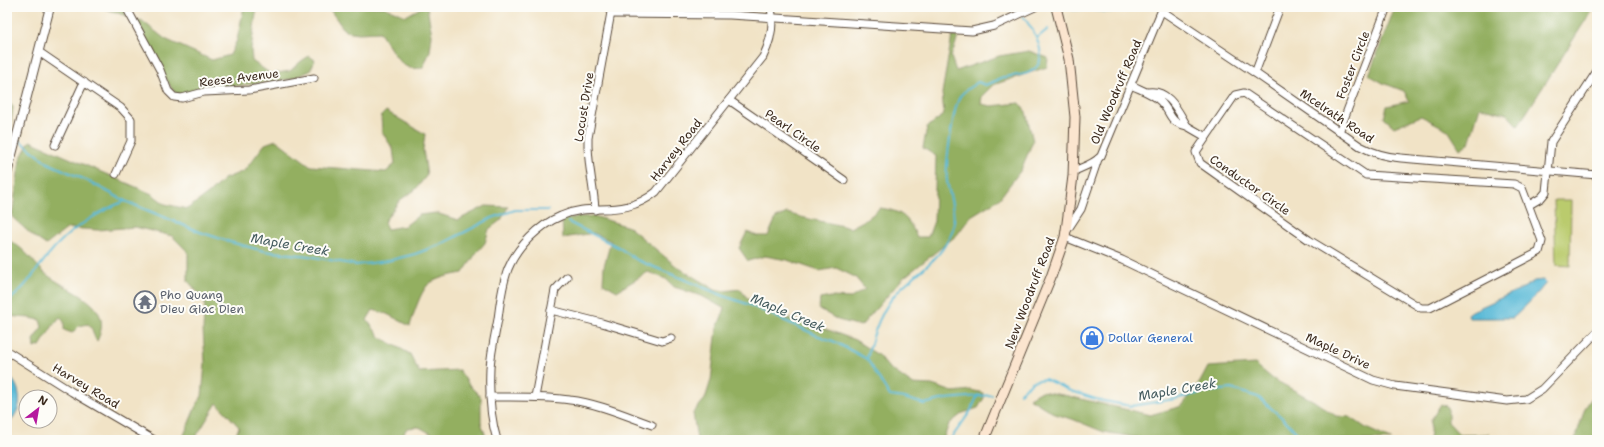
<svg xmlns="http://www.w3.org/2000/svg" width="1604" height="447" font-family="'Shantell Sans',sans-serif">
  <style>
    .green { fill: #bacb6d; stroke: #7a7a46 }
    .forest { fill: #93af60; stroke: #676c3f }
    .water { fill: #58b9d7; stroke: #4a727a }
    .lines { fill: none; stroke-linecap: round; stroke-linejoin: round }
    .stream { stroke: #58b9d7; stroke-width: 2 }
    .minor-casing { stroke: #564637; stroke-width: 9 }
    .tertiary-casing { stroke: #564637; stroke-width: 10 }
    .secondary-casing { stroke: #564637; stroke-width: 11 }
    .minor { stroke: #fff; stroke-width: 7 }
    .tertiary { stroke: #fff; stroke-width: 8 }
    .secondary { stroke: #fbe5cf; stroke-width: 9 }
    .labels { text-anchor: middle; stroke-width: 4; stroke-linejoin: round; paint-order: stroke }
    .street-label { font-size: 12px; fill: #3b2a1e; stroke: #fdfcf7 }
    .worship-label { font-size: 12px; fill: #5b616d; stroke: #fdfcf7; text-anchor: start }
    .shop-label { font-size: 12px; fill: #366cbe; stroke: #fdfcf7; text-anchor: start }
    .water-label { font-size: 13px; font-style: italic; fill: #455c5f; stroke: #fdfcf7 }
  </style>
  <rect width="100%" height="100%" fill="#fdfcf7"/>
  <filter id="ink" filterUnits="userSpaceOnUse"><feTurbulence type="fractalNoise" baseFrequency=".025" numOctaves="2"/><feDisplacementMap in="SourceGraphic" scale="8" xChannelSelector="R" yChannelSelector="G"/><feConvolveMatrix kernelMatrix="1 2 1 2 8 2 1 2 1" color-interpolation-filters="sRGB"/></filter>
  <filter id="wash" filterUnits="userSpaceOnUse"><feTurbulence type="fractalNoise" baseFrequency=".012" numOctaves="4" result="noise"/><feDisplacementMap in="SourceGraphic" scale="16" xChannelSelector="R" yChannelSelector="G"/><feGaussianBlur stdDeviation="0.9" result="paint"/><feColorMatrix in="noise" values="0 0 0 0 0 0 0 0 0 0 0 0 0 0 0 0 0 1.4 0 .05"/><feComposite in="paint" operator="in"/></filter>
  <g filter="url(#wash)">
    <rect width="100%" height="100%" fill="#f1e3c6"/>
    <!-- green -->
    <polygon class="green" points="1554,200 1571,200 1570,266 1556,265"/>
    <!-- forest -->
    <g class="forest">
      <polygon points="99,7 122,7 127,16"/>
      <polygon points="244,7 257,7 251,49 252,61 271,74 290,71 300,62 309,56 315,60 310,71 291,79 201,90 188,94 176,94 170,86 137,22 141,20 165,39 212,60 230,55 237,40"/>
      <path d="M328,7H384L406,16L422,7H427L432,35L430,51L423,68C419,68 414,69 410,68C398,65 387,42 380,32L359,33L345,31Z"/>
      <polygon points="1395,7 1594,7 1518,126 1507,114 1480,107 1469,143 1460,149 1448,130 1421,116 1394,127 1384,118 1387,106 1409,101 1404,91 1383,83 1369,75"/>
      <path d="M952,36L958,37L951,57L956,71L999,56L1029,51L1048,58L1047,67L993,85L982,96L981,104L991,106L1020,103L1026,112L1033,141L1021,170L999,199L971,216L957,235L902,279L861,326L838,320L819,309L820,299L831,297L851,298L865,289L855,277L836,268L819,271L787,260L765,256L748,261L739,248L747,232L757,236H768L776,218L787,213C808,220 829,222 850,228L867,219L880,208C902,211 908,217 917,237H928L934,221L936,156L923,148L927,127L944,115L942,93Z"/>
      <polygon points="7,100 13,107 7,156"/>
      <path d="M386,111L425,134L423,150L427,175L415,190L400,200L384,222L387,229L405,226L419,215L436,213L458,220L486,206L508,207L501,220L489,229L485,243L477,252L463,273C451,275 440,277 430,283C421,289 413,316 410,326L387,314L373,310L367,320L380,337L410,354L419,372L459,370L470,386L481,397V422L487,440H443L419,427L407,428L400,440H234L239,427L217,403L194,440H182L195,408L202,396L205,363L203,329L205,301L188,281V252L172,236L135,227L98,230L68,228L46,245L33,236L12,217L20,159L30,141L152,194L165,204L187,209L208,194L224,179L244,171L265,144L276,140L311,166L386,172L395,164L393,149L382,132L381,116Z"/>
      <polygon points="594,216 629,227 676,266 715,290 724,291 740,289 748,299 767,314 812,324 855,340 878,355 888,367 912,384 932,385 953,392 971,390 983,393 984,398 978,408 963,413 949,424 943,440 697,440 693,413 705,399 711,380 717,328 725,309 702,296 674,287 666,279 648,272 617,291 603,283 604,266 611,241 594,233 563,238 562,220 577,217"/>
      <path d="M7,240C25,247 32,262 46,274C70,293 116,303 97,341C92,335 95,331 88,324L79,326L72,333L64,330V322L60,317L54,324L40,346L34,348L33,340L42,327L40,320L30,318L7,316Z"/>
      <polygon points="1255,364 1273,379 1314,401 1336,416 1350,417 1366,428 1392,440 1151,440 1104,432 1072,419 1055,414 1029,398 1041,391 1068,396 1150,415 1182,406 1200,382 1208,367"/>
      <polygon points="1597,390 1597,440 1575,440 1585,408"/>
      <polygon points="1441,404 1448,407 1448,422 1460,435 1489,434 1494,440 1429,440 1431,420"/>
    </g>
    <!-- water -->
    <g class="water">
      <path d="M1543,280L1546,283C1536,296 1525,307 1513,318H1469L1468,314L1472,311L1525,287L1534,281Z"/>
      <path d="M7,376C18,380 22,399 18,409C15,416 10,422 7,429Z"/>
    </g>
    <g class="lines">
      <!-- stream -->
      <g class="stream">
        <polyline points="1014,7 1019,12"/>
        <polyline points="1073,10 1083,9 1111,12"/>
        <polyline points="1037,38 1048,29"/>
        <polyline points="7,126 13,133"/>
        <polyline points="19,140 48,163 88,181 125,201 200,232 230,242 264,251 309,256 356,265 387,261 415,254 442,244 492,218 515,210 548,210"/>
        <polyline points="568,222 618,247 637,260 724,296 750,305 816,335 833,341 867,359 890,396 904,398 924,404 945,399 992,395"/>
        <path d="M7,302C30,285 39,263 58,244C74,227 102,210 125,201"/>
        <path d="M867,359C873,333 882,306 902,287C922,269 944,256 953,229C957,218 949,193 947,181C945,167 953,105 961,95C966,89 972,86 978,82L985,85C992,83 999,79 1006,77C1013,75 1023,76 1030,72C1053,60 1033,29 1022,15"/>
        <polyline points="1020,393 1033,381 1045,379 1071,391 1099,400 1131,406 1175,399 1204,392 1231,389 1258,397 1286,421 1303,440"/>
        <polyline points="950,440 970,412 978,395"/>
      </g>
    </g>
  </g>
  <g filter="url(#ink)">
    <g class="lines">
      <!-- minor casing -->
      <g class="minor-casing">
        <g id="minor">
          <polyline points="126,7 160,70 168,91 174,97 182,98 204,92 249,90 314,78"/>
          <path d="M1162,11L1255,73L1360,146C1373,153 1386,157 1401,158L1597,175"/>
          <polyline points="611,14 730,15 972,31 994,26 1035,7"/>
          <polyline points="39,52 121,108 131,119 131,141 116,174"/>
          <polyline points="1255,73 1280,7"/>
          <path d="M1131,85C1141,90 1152,93 1160,101C1172,112 1167,122 1187,126C1178,111 1169,89 1148,92"/>
          <polygon points="1244,93 1366,175 1514,184 1522,188 1542,241 1539,252 1430,308 1421,308 1309,240 1200,163 1196,152 1235,95"/>
          <polyline points="729,100 844,180"/>
          <polyline points="1187,126 1206,137"/>
          <polyline points="1339,132 1387,7"/>
          <polyline points="55,145 84,82"/>
          <path d="M1074,171C1083,167 1094,164 1101,156L1163,7"/>
          <polyline points="1529,205 1541,198 1546,192 1551,142 1597,71"/>
          <path d="M595,210C594,186 587,163 588,138L612,7"/>
          <polyline points="1066,232 1081,209 1098,159"/>
          <polyline points="1065,237 1122,260 1373,380 1395,386 1507,401 1526,399 1542,389 1597,332"/>
          <polyline points="551,310 602,323 662,341 671,338"/>
          <polyline points="7,351 72,392 154,440"/>
          <path d="M490,397C517,397 544,396 570,400C597,403 627,416 652,425"/>
          <polyline points="535,397 555,290 567,277"/>
          <path d="M497,440C490,417 489,392 490,368C491,352 495,335 498,319C500,303 502,285 508,269C517,247 539,225 561,216C594,201 621,220 656,192L763,57C771,41 774,25 771,7"/>
        </g>
      </g>
      <!-- tertiary casing -->
      <g class="tertiary-casing">
        <polyline id="tertiary" points="7,174 50,7"/>
      </g>
      <!-- secondary casing -->
      <g class="secondary-casing">
        <polyline id="secondary" points="984,440 1051,277 1065,237 1067,223 1073,176 1075,117 1069,59 1056,7"/>
      </g>
      <!-- minor -->
      <use href="#minor" class="minor"/>
      <!-- tertiary -->
      <use href="#tertiary" class="tertiary"/>
      <!-- secondary -->
      <use href="#secondary" class="secondary"/>
    </g>
  </g>
  <!-- icons -->
  <defs>
    <g id="temple-ring" transform="scale(1.15)"><circle r="9.5" fill="#fdfcf7" stroke="#6b7280" stroke-width="1.5"/><path d="M0-6L5-2H3V0L6.5 2.5H4V6H1.5V3h-3V6H-4V2.5H-6.5L-3 0V-2H-5Z" fill="#6b7280"/></g>
    <g id="shop-ring" transform="scale(1.15)"><circle r="9.5" fill="#fdfcf7" stroke="#3f7fe0" stroke-width="1.5"/><path d="M-5-2.5h2.3a2.7 3.5 0 0 1 5.4 0H5L5.5 6h-11ZM-1.5-2.5h3a1.5 2.3 0 0 0-3 0Z" fill="#3f7fe0"/></g>
  </defs>
  <g fill-rule="evenodd">
    <use href="#temple-ring" x="145" y="302"/>
    <use href="#shop-ring" x="1092" y="338"/>
  </g>
  <g class="labels">
    <!-- street labels -->
    <g class="street-label">
      <text transform="translate(1353 65) rotate(-69)" y="4">Foster Circle</text>
      <text transform="translate(239 78) rotate(-7)" y="4">Reese Avenue</text>
      <text transform="translate(1116 92) rotate(-67)" y="4">Old Woodruff Road</text>
      <text transform="translate(584 107) rotate(-81)" y="4">Locust Drive</text>
      <text transform="translate(1337 116) rotate(34)" y="4">Mcelrath Road</text>
      <text transform="translate(793 131) rotate(35)" y="4">Pearl Circle</text>
      <text transform="translate(676 150) rotate(-52)" y="4">Harvey Road</text>
      <text transform="translate(1250 185) rotate(35)" y="4">Conductor Circle</text>
      <text transform="translate(1030 293) rotate(-69)" y="4">New Woodruff Road</text>
      <text transform="translate(1338 351) rotate(25)" y="4">Maple Drive</text>
      <text transform="translate(86 386) rotate(31)" y="4">Harvey Road</text>
    </g>
    <!-- worship labels -->
    <g class="worship-label">
      <text x="160" y="299">Pho Quang<tspan x="160" dy="14">Dieu Giac Dien</tspan></text>
    </g>
    <!-- shop labels -->
    <g class="shop-label">
      <text x="1108" y="342">Dollar General</text>
    </g>
    <!-- water labels -->
    <g class="water-label">
      <text transform="translate(290 244) rotate(10)" y="5">Maple Creek</text>
      <text transform="translate(788 312) rotate(23)" y="5">Maple Creek</text>
      <text transform="translate(1177 389) rotate(-10)" y="5">Maple Creek</text>
    </g>
  </g>
  <!-- margin -->
  <rect width="1604" height="447" fill="none" stroke="#fdfcf7" stroke-width="24"/>
  <!-- north arrow -->
  <g transform="translate(38 409) rotate(31)"><circle r="19" fill="#fdfcf7" stroke="#afa8a0"/>
  <path d="M0-3L7 15L0 10L-7 15Z" fill="#b5179e"/>
  <text y="-6" font-size="11" font-weight="bold" text-anchor="middle" fill="#3b2a1e">N</text>
  </g>
</svg>
